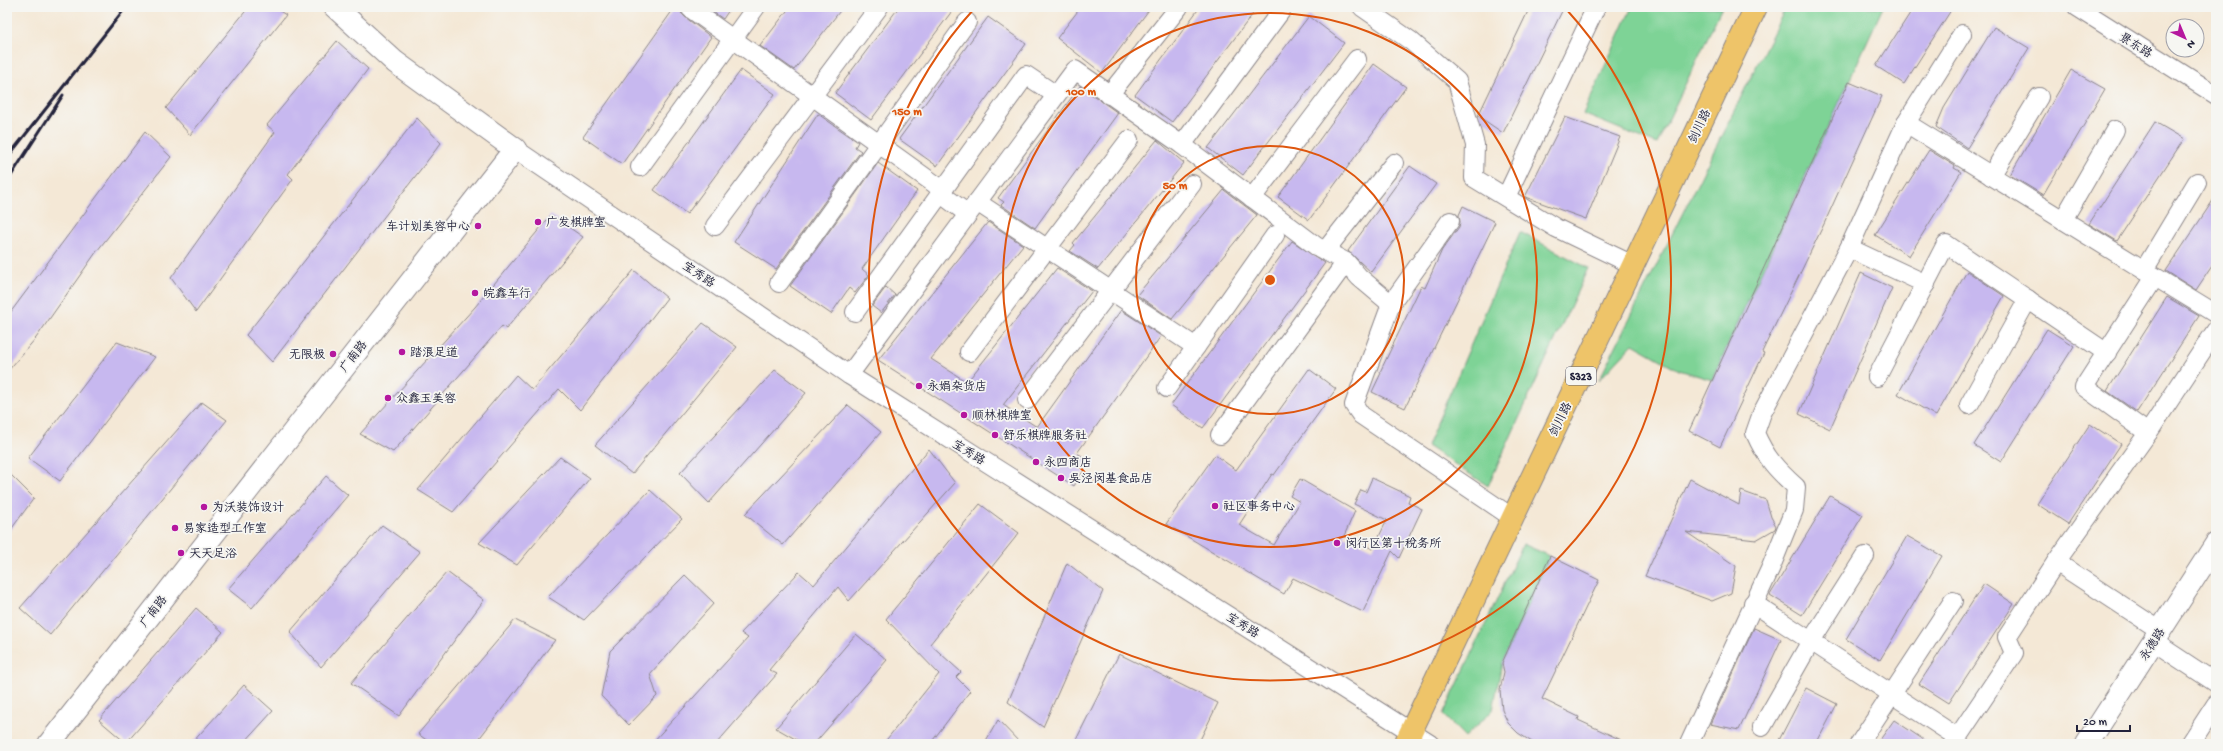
<svg xmlns="http://www.w3.org/2000/svg" width="2223" height="751" font-family="'Gochi Hand','LXGW WenKai TC',sans-serif">
  <style>
    .green { fill: #7ed396; stroke: #507a68 }
    .building { fill: #c7b8ef }
    .lines { fill: none; stroke-linecap: round; stroke-linejoin: round }
    .minor-casing { stroke: #8b8588; stroke-width: 20 }
    .tertiary-casing { stroke: #8b8588; stroke-width: 24 }
    .primary-casing { stroke: #8b8588; stroke-width: 24 }
    .minor { stroke: #fff; stroke-width: 18 }
    .tertiary { stroke: #fff; stroke-width: 22 }
    .primary { stroke: #eec469; stroke-width: 22 }
    .rail { stroke: #22223b; stroke-width: 3 }
    .ring { fill: none; stroke: #de560e; stroke-width: 2 }
    .poi-dot { fill: #b5179e; stroke: #f6f6f2; stroke-width: 1.5 }
    .labels { text-anchor: middle; stroke-width: 3.5; stroke-linejoin: round; paint-order: stroke }
    .shield { fill: #f6f6f2; stroke: #626272; stroke-width: 1 }
    .shield-label { font-size: 11px; font-weight: bold; fill: #22223b }
    .street-label { font-size: 12px; fill: #22223b; stroke: #f6f6f2 }
    .poi-label { font-size: 12px; fill: #22223b; stroke: #f6f6f2; text-anchor: start }
    .centre { fill: #de560e; stroke: #f6f6f2; stroke-width: 2 }
    .ring-label { font-size: 12px; text-anchor: middle; font-weight: bold; fill: #de560e; stroke: #f6f6f2; stroke-width: 3.5; stroke-linejoin: round; paint-order: stroke }
  </style>
  <rect width="100%" height="100%" fill="#f6f6f2"/>
  <filter id="ink" filterUnits="userSpaceOnUse"><feTurbulence type="fractalNoise" baseFrequency=".025" numOctaves="2"/><feDisplacementMap in="SourceGraphic" scale="8" xChannelSelector="R" yChannelSelector="G"/><feConvolveMatrix kernelMatrix="1 2 1 2 8 2 1 2 1" color-interpolation-filters="sRGB"/></filter>
  <filter id="wash" filterUnits="userSpaceOnUse"><feTurbulence type="fractalNoise" baseFrequency=".012" numOctaves="4" result="noise"/><feDisplacementMap in="SourceGraphic" scale="16" xChannelSelector="R" yChannelSelector="G"/><feGaussianBlur stdDeviation="0.9" result="paint"/><feColorMatrix in="noise" values="0 0 0 0 0 0 0 0 0 0 0 0 0 0 0 0 0 1.4 0 .05"/><feComposite in="paint" operator="in"/></filter>
  <g filter="url(#wash)">
    <rect width="100%" height="100%" fill="#f4e8d6"/>
    <!-- green -->
    <g class="green">
      <polygon points="1632,7 1722,7 1657,144 1583,114"/>
      <polygon points="1786,7 1883,7 1712,380 1679,370 1633,344 1599,380"/>
      <polygon points="1520,232 1588,268 1488,486 1427,446"/>
      <polygon points="1523,544 1550,556 1502,663 1493,710 1465,737 1443,715"/>
    </g>
    <g id="blocks">
      <!-- building -->
      <g class="building">
        <polygon points="249,7 273,7 286,15 190,135 166,108"/>
        <polygon points="675,7 681,7 681,13 685,17 711,37 622,164 583,137"/>
        <polygon points="706,7 731,7 723,19"/>
        <polygon points="790,7 843,7 794,70 760,46"/>
        <polygon points="899,7 955,7 871,120 835,93"/>
        <polygon points="1081,7 1151,7 1102,73 1057,38"/>
        <polygon points="1200,7 1258,7 1172,122 1135,95"/>
        <polygon points="1530,7 1564,7 1503,133 1478,116"/>
        <polygon points="1914,7 1953,7 1904,84 1876,66"/>
        <polygon points="1309,16 1344,43 1243,175 1208,148"/>
        <polygon points="988,17 1026,44 937,166 899,139"/>
        <polygon points="1994,27 2029,48 1967,148 1936,127 1944,108"/>
        <polygon points="337,41 368,69 288,174 293,179 196,312 171,278 275,132 267,125"/>
        <polygon points="1374,64 1406,87 1309,220 1278,197"/>
        <polygon points="741,70 775,94 687,214 654,190"/>
        <polygon points="2071,70 2105,89 2043,195 2010,175"/>
        <polygon points="1849,82 1882,96 1824,224 1762,352 1764,353 1720,447 1689,431"/>
        <polygon points="1080,86 1118,113 1035,228 1001,205 1004,202 998,198"/>
        <polygon points="818,114 858,142 855,147 861,151 776,269 734,242"/>
        <polygon points="1565,117 1620,137 1586,219 1525,197"/>
        <polygon points="417,118 441,143 272,362 246,335"/>
        <polygon points="2155,122 2184,139 2117,241 2089,224"/>
        <polygon points="145,132 171,157 97,251 36,338 7,372 7,317"/>
        <polygon points="1157,140 1184,163 1098,269 1070,251 1075,245 1073,243"/>
        <polygon points="1929,150 1955,166 1954,168 1961,172 1909,256 1875,235"/>
        <polygon points="878,163 917,191 862,269 869,275 855,293 849,288 831,314 790,286"/>
        <polygon points="1410,166 1436,184 1371,272 1348,251"/>
        <polygon points="1224,190 1257,215 1172,319 1137,295"/>
        <polygon points="2216,196 2216,260 2196,290 2166,271"/>
        <polygon points="1463,206 1495,222 1405,408 1372,392 1381,373 1380,372 1421,286 1425,288 1442,250 1459,227 1460,222 1459,215"/>
        <polygon points="551,215 583,237 506,329 502,326 393,452 360,434 475,307"/>
        <polygon points="988,222 1023,245 931,359 967,382 1057,268 1092,291 1003,405 1037,427 1121,310 1161,336 1077,453 1090,461 1074,486 878,360"/>
        <polygon points="1292,241 1325,263 1203,428 1171,405"/>
        <polygon points="634,270 667,298 580,410 559,389 453,512 418,490 516,375 532,390"/>
        <polygon points="1967,271 2004,296 1936,416 1898,394"/>
        <polygon points="1861,273 1892,288 1830,429 1799,414"/>
        <polygon points="886,287 895,295 881,313 872,306"/>
        <polygon points="2167,297 2199,316 2137,412 2107,391"/>
        <polygon points="703,323 737,347 632,474 595,445"/>
        <polygon points="2047,329 2074,346 2001,462 1974,445"/>
        <polygon points="117,342 155,357 60,481 28,458"/>
        <polygon points="1309,369 1336,389 1274,475 1272,474 1239,525 1274,545 1300,502 1290,496 1300,479 1355,511 1344,536 1373,549 1387,520 1354,504 1361,490 1366,492 1372,478 1410,496 1408,502 1422,509 1399,558 1392,551 1363,612 1293,578 1284,594 1166,524 1215,455 1236,470"/>
        <polygon points="775,370 806,393 709,503 680,473"/>
        <polygon points="202,402 227,420 50,635 20,608"/>
        <polygon points="848,405 881,432 783,545 745,514"/>
        <polygon points="2090,424 2121,444 2068,524 2037,504"/>
        <polygon points="929,449 955,483 849,601 838,587 769,670 777,674 716,744 651,744 748,638 741,633 799,572 814,585"/>
        <polygon points="560,457 590,478 517,565 479,543"/>
        <polygon points="7,471 34,498 7,535"/>
        <polygon points="326,476 348,495 252,608 228,589"/>
        <polygon points="1690,479 1739,505 1741,491 1766,500 1771,517 1776,526 1775,529 1756,540 1686,532 1736,566 1731,593 1712,601 1645,576"/>
        <polygon points="650,490 682,519 584,620 548,597"/>
        <polygon points="1830,496 1863,515 1802,615 1770,595"/>
        <polygon points="980,504 1019,533 930,644 961,672 956,677 970,691 930,744 883,744 939,674 886,619"/>
        <polygon points="382,525 420,552 321,667 290,632"/>
        <polygon points="1907,536 1942,556 1880,660 1846,639"/>
        <polygon points="1550,556 1599,580 1542,699 1579,717 1578,720 1630,744 1535,744 1518,733 1508,723 1502,710 1500,690 1504,672 1502,663"/>
        <polygon points="1067,563 1103,591 1043,727 1008,702"/>
        <polygon points="447,572 484,600 399,716 351,683"/>
        <polygon points="685,575 714,603 650,674 657,696 629,725 601,696 610,651"/>
        <polygon points="1984,584 2014,604 1949,703 1919,684"/>
        <polygon points="196,608 223,632 126,743 99,720"/>
        <polygon points="515,620 555,640 475,744 432,744 418,734"/>
        <polygon points="1754,628 1781,640 1739,730 1710,724"/>
        <polygon points="856,634 887,660 814,744 804,744 776,728"/>
        <polygon points="1119,654 1218,703 1198,744 1074,744"/>
        <polygon points="244,685 273,711 243,744 191,744"/>
        <polygon points="1806,688 1837,704 1816,744 1777,744"/>
        <polygon points="998,720 1021,744 984,744"/>
        <polygon points="1894,720 1930,744 1877,744"/>
      </g>
    </g>
  </g>
  <g filter="url(#ink)">
    <use href="#blocks" fill-opacity="0" stroke="#8b8588" stroke-width="1"/>
    <g class="lines">
      <!-- minor casing -->
      <g class="minor-casing">
        <g id="minor">
          <polyline points="1362,7 1411,41 1457,81 1475,145 1474,178 1556,228 1633,265"/>
          <polyline points="2077,7 2216,95"/>
          <polyline points="691,9 936,185 945,197 968,214"/>
          <polyline points="1109,95 1179,7"/>
          <polyline points="1906,123 2144,270"/>
          <polyline points="1182,145 1281,11"/>
          <polyline points="515,149 849,375 1430,744"/>
          <polyline points="640,167 756,7"/>
          <polyline points="1991,176 2039,97"/>
          <polyline points="2197,182 2144,270 2216,314"/>
          <polyline points="1506,197 1596,7"/>
          <polyline points="1252,198 1357,59"/>
          <polyline points="977,202 1196,347"/>
          <polyline points="2063,220 2115,130"/>
          <polyline points="715,226 879,7"/>
          <polyline points="1849,248 1926,284"/>
          <polyline points="1325,251 1394,163"/>
          <polyline points="2155,277 2084,387 2148,433 2056,562 2161,631"/>
          <polyline points="779,283 967,22"/>
          <polyline points="1391,304 1450,221"/>
          <polyline points="855,312 1026,75 1056,95"/>
          <polyline points="969,352 1129,140"/>
          <polyline points="849,375 1075,70 1182,145 1316,246 1346,262 1359,277 1391,304 1354,405 1361,415 1513,518"/>
          <polyline points="1877,377 1946,244 2107,353"/>
          <polyline points="1167,388 1275,235"/>
          <polyline points="1027,400 1192,184"/>
          <polyline points="1969,405 2028,299"/>
          <polyline points="2148,433 2216,330"/>
          <polyline points="1220,435 1346,262"/>
          <polyline points="1753,603 1957,737"/>
          <polyline points="2154,642 2216,683"/>
          <polyline points="1762,727 1811,641 1865,556"/>
          <path d="M1689,744L1771,567L1794,510L1796,487C1776,469 1766,458 1755,433L1762,413L1849,248L1906,123L1962,34"/>
          <polyline points="1859,744 1953,601"/>
          <polyline points="1953,744 2014,653 2007,637 2056,562"/>
          <polyline points="2190,744 2216,704"/>
        </g>
      </g>
      <!-- tertiary casing -->
      <g class="tertiary-casing">
        <g id="tertiary">
          <polyline points="49,744 515,149 395,62 335,7"/>
          <polyline points="2087,744 2216,544"/>
        </g>
      </g>
      <!-- primary casing -->
      <g class="primary-casing">
        <polyline id="primary" points="1405,744 1756,7"/>
      </g>
      <!-- minor -->
      <use href="#minor" class="minor"/>
      <!-- tertiary -->
      <use href="#tertiary" class="tertiary"/>
      <!-- primary -->
      <use href="#primary" class="primary"/>
      <!-- rail -->
      <g class="rail">
        <polyline points="7,158 126,7"/>
        <polyline points="7,182 63,95"/>
      </g>
    </g>
  </g>
  <!-- distance rings -->
  <g class="ring">
    <circle cx="1270" cy="280" r="134"/>
    <circle cx="1270" cy="280" r="267"/>
    <path d="M1566 9A401 401 0 1 1 974 9"/>
  </g>
  <!-- markers -->
  <g class="poi-dot">
    <circle cx="538" cy="222" r="4"/>
    <circle cx="478" cy="226" r="4"/>
    <circle cx="475" cy="293" r="4"/>
    <circle cx="402" cy="352" r="4"/>
    <circle cx="333" cy="354" r="4"/>
    <circle cx="919" cy="386" r="4"/>
    <circle cx="388" cy="398" r="4"/>
    <circle cx="964" cy="415" r="4"/>
    <circle cx="995" cy="435" r="4"/>
    <circle cx="1036" cy="462" r="4"/>
    <circle cx="1061" cy="478" r="4"/>
    <circle cx="1215" cy="506" r="4"/>
    <circle cx="204" cy="507" r="4"/>
    <circle cx="175" cy="528" r="4"/>
    <circle cx="1337" cy="543" r="4"/>
    <circle cx="181" cy="553" r="4"/>
  </g>
  <g class="labels">
    <!-- shield labels -->
    <rect class="shield" x="1566" y="367" width="30" height="18" rx="3"/>
    <g class="shield-label">
      <text x="1581" y="380">S323</text>
    </g>
    <!-- street labels -->
    <g class="street-label">
      <text transform="translate(2136 45) rotate(32)" y="4">景东路</text>
      <text transform="translate(1699 126) rotate(-65)" y="4">剑川路</text>
      <text transform="translate(699 274) rotate(34)" y="4">宝秀路</text>
      <text transform="translate(353 356) rotate(-52)" y="4">广南路</text>
      <text transform="translate(1560 419) rotate(-64)" y="4">剑川路</text>
      <text transform="translate(969 452) rotate(32)" y="4">宝秀路</text>
      <text transform="translate(153 611) rotate(-52)" y="4">广南路</text>
      <text transform="translate(1243 625) rotate(32)" y="4">宝秀路</text>
      <text transform="translate(2152 644) rotate(-57)" y="4">永德路</text>
    </g>
    <!-- poi labels -->
    <g class="poi-label">
      <text x="546" y="226">广发棋牌室</text>
      <text x="470" y="230" text-anchor="end">车计划美容中心</text>
      <text x="483" y="297">皖鑫车行</text>
      <text x="410" y="356">踏浪足道</text>
      <text x="325" y="358" text-anchor="end">无限极</text>
      <text x="927" y="390">永娟杂货店</text>
      <text x="396" y="402">众鑫玉美容</text>
      <text x="972" y="419">顺林棋牌室</text>
      <text x="1003" y="439">舒乐棋牌服务社</text>
      <text x="1044" y="466">永四商店</text>
      <text x="1069" y="482">吴泾闵基食品店</text>
      <text x="1223" y="510">社区事务中心</text>
      <text x="212" y="511">为沃装饰设计</text>
      <text x="183" y="532">易家造型工作室</text>
      <text x="1345" y="547">闵行区第十税务所</text>
      <text x="189" y="557">天天足浴</text>
    </g>
  </g>
  <circle cx="1270" cy="280" r="6" class="centre"/>
  <g class="ring-label">
    <text x="1081" y="95">100 m</text>
    <text x="907" y="115">150 m</text>
    <text x="1175" y="189">50 m</text>
  </g>
  <!-- margin -->
  <rect width="2223" height="751" fill="none" stroke="#f6f6f2" stroke-width="24"/>
  <!-- north arrow -->
  <g transform="translate(2185 38) rotate(136)"><circle r="19" fill="#f6f6f2" stroke="#a1a1a9"/>
  <path d="M0-3L7 15L0 10L-7 15Z" fill="#b5179e"/>
  <text y="-6" font-size="11" font-weight="bold" text-anchor="middle" fill="#22223b">N</text>
  </g>
  <!-- scale -->
  <path d="M2077 725v6h53v-6" fill="none" stroke="#22223b" stroke-width="2"/>
  <text x="2083" y="725" font-size="12" fill="#22223b" stroke="#f6f6f2" stroke-width="3" paint-order="stroke">20 m</text>
</svg>
